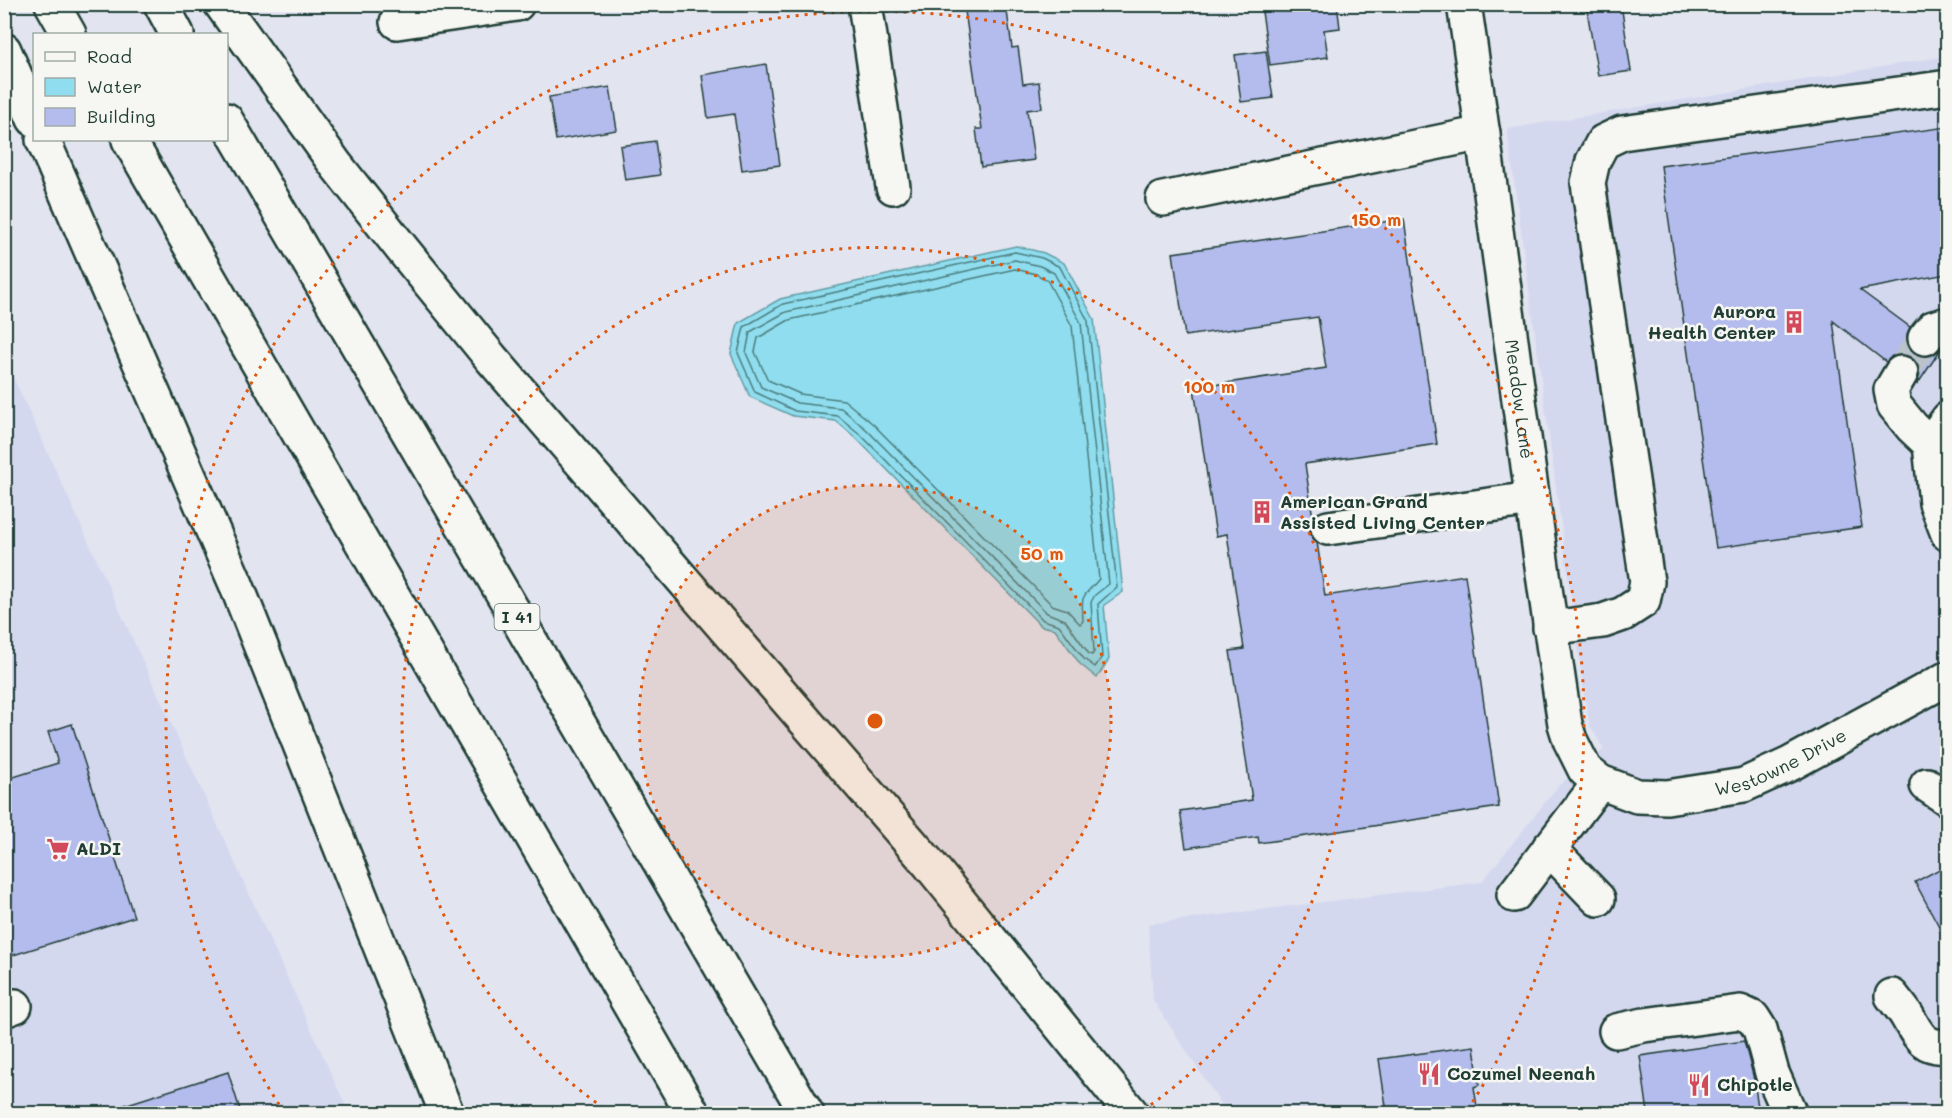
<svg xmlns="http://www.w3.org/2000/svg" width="1952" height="1118" font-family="Mali,sans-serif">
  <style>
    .built { fill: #d4d8ef }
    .water { fill: #8fddee; stroke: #629da4; stroke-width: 1.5 }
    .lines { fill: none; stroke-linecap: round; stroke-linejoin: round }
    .shore { stroke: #4c7d7e; stroke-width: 1.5 }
    .building { fill: #b4bbed; stroke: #1f3d34; stroke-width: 1.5 }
    .minor-tunnel { stroke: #bbc3ca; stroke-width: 33; stroke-dasharray: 33 16; stroke-linecap: butt }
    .minor-casing { stroke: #1f3d34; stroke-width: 38 }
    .highway-casing { stroke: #1f3d34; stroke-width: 38 }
    .minor { stroke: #f6f6f2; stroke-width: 33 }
    .highway { stroke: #f6f6f2; stroke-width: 33 }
    .ring { fill: none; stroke: #de580e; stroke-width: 3; stroke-dasharray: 3 6 }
    .labels { text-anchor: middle; stroke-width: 5; stroke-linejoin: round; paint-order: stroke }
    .shield { fill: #f6f6f2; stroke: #60746d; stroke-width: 1.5 }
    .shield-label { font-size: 16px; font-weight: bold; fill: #1f3d34 }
    .poi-label { font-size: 18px; font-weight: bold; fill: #1f3d34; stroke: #f6f6f2; text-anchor: start }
    .street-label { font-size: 18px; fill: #1f3d34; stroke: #f6f6f2 }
    .centre { fill: #de580e; stroke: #f6f6f2; stroke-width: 3 }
    .ring-label { font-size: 18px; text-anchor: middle; font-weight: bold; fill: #de580e; stroke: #f6f6f2; stroke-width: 5; stroke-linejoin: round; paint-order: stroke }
  </style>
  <rect width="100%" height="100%" fill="#e2e4f0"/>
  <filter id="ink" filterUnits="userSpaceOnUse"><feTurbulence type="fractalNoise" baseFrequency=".0167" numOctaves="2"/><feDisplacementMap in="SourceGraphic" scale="12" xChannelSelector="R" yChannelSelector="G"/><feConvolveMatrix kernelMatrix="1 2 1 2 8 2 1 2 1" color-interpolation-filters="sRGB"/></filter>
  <g filter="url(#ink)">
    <!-- built -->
    <g class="built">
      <polygon points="1947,56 1947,1113 1227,1113 1153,1000 1148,924 1482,882 1558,786 1604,749 1590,726 1585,700 1507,129"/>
      <polygon points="5,359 349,1113 5,1113"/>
    </g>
    <!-- water -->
    <polygon class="water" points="1016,246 1044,253 1064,263 1094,319 1123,592 1104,605 1109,659 1097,678 1080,664 1055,629 1041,626 857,439 836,421 793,416 750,397 731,354 738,323 780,299"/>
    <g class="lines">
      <!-- shore -->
      <g class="shore">
        <polygon points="1015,252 1042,258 1060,267 1088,321 1117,587 1098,604 1102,657 1095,667 1084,659 1059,625 1043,620 861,435 838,416 795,411 755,392 738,353 744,327 783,304"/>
        <polygon points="1015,260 1040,266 1054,273 1081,323 1109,584 1095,595 1091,602 1094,652 1092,655 1089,654 1065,620 1047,613 867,430 841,408 797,403 761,387 746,353 750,332 786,312"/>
        <path d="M1015,269L1036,274L1047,280L1072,326L1099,579C1082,599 1081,592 1083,621L1080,624L1067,610L1052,605L873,424L844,400L800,394L768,380L755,352L758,338L789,320Z"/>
      </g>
    </g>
    <!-- building -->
    <g class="building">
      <polygon points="964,4 1006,4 1012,48 1018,47 1023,84 1039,82 1042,108 1027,110 1034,160 981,167 976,129 982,129"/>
      <polygon points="1309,4 1337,4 1340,28 1324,30 1328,57 1270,65 1262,12"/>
      <polygon points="1586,4 1621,4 1631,71 1598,76"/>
      <polygon points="1266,51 1273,98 1241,102 1235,55"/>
      <polygon points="766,64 780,165 742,170 734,114 708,118 702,75"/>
      <polygon points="610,87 617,130 556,140 549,97"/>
      <polygon points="1947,127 1947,274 1860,290 1910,327 1907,335 1907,344 1914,353 1923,357 1931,356 1941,349 1917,385 1920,373 1918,364 1911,357 1901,354 1892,356 1886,362 1833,321 1862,527 1716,548 1661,166"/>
      <polygon points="655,141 660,175 625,180 620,146"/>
      <polygon points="1404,219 1437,444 1305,464 1313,518 1310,522 1310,531 1313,539 1317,542 1325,596 1465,575 1499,807 1259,843 1258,837 1186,848 1180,811 1252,800 1230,651 1244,649 1227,534 1216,536 1194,388 1326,368 1318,317 1185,336 1173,253"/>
      <polygon points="72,724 134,917 4,958 4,780 58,763 48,732"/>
      <polygon points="1947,865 1947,941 1915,882"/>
      <polygon points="1744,1041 1753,1075 1759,1113 1648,1113 1640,1056"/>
      <polygon points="1474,1046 1479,1085 1474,1087 1478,1113 1387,1113 1379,1059"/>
      <polygon points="228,1072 241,1113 116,1113 115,1108"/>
    </g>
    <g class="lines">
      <!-- minor-tunnel -->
      <polyline class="minor-tunnel" points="1901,373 1925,338"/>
      <!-- minor casing -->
      <g class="minor-casing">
        <g id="minor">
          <polyline points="865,4 893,187"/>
          <path id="s1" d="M1464,4C1500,244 1528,484 1565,724L1570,740L1585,770L1600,782L1637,796L1667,797L1744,785L1790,764L1948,678"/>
          <polyline points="397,22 517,4"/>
          <polyline points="1163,199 1483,133"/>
          <polyline points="1925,338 1933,328 1948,324"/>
          <polyline points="1901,373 1891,390 1894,405 1912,427 1930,444"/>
          <polyline points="1948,419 1930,444 1936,503 1948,534"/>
          <polyline points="1328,528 1531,499"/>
          <polyline points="1550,628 1603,621 1623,614 1643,601 1647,582 1588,183 1593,161 1603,142 1622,133 1948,87"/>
          <polyline points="1927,785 1948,799"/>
          <polyline points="1549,848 1598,899"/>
          <polyline points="1514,895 1600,782"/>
          <path d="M1892,996C1897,1003 1903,1009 1907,1016C1918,1035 1923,1049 1948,1046"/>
          <polyline points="4,1010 15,1006"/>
          <polyline points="1616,1031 1644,1025 1740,1012 1753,1018 1760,1029 1772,1073 1790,1114"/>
        </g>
      </g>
      <!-- highway casing -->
      <g class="highway-casing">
        <g id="highway">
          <polyline points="52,4 69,34"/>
          <polyline points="161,4 177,34"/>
          <polyline points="221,4 336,165 403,250 491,358 930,865 1132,1114"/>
          <polyline points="4,50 34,119"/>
          <polyline points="226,120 807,1114"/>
          <polyline points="43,140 236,584 447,1114"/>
          <polyline points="129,140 693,1114"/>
        </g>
      </g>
      <!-- minor -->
      <use href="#minor" class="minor"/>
      <!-- highway -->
      <use href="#highway" class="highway"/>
    </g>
  </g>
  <!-- distance rings -->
  <circle cx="875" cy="721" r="236" fill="#de580e" fill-opacity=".12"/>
  <g class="ring">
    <circle cx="875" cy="721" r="236"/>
    <path d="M611 1113A473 473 0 1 1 1139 1113"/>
    <path d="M284 1112A709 709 0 1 1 1466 1112"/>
  </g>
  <!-- icons -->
  <defs>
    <g id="building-bare" transform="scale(1.8)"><path d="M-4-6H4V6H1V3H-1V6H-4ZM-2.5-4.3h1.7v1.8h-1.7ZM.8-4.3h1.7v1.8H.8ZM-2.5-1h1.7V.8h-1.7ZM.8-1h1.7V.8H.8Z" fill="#d1495b" stroke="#f6f6f2" stroke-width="2.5" paint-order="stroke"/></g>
    <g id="supermarket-bare" transform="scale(1.8)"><path d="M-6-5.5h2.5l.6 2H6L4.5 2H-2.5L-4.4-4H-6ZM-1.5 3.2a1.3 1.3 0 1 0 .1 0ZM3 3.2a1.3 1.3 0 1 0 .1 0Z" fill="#d1495b" stroke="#f6f6f2" stroke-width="2.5" paint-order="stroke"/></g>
    <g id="restaurant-bare" transform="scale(1.8)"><path d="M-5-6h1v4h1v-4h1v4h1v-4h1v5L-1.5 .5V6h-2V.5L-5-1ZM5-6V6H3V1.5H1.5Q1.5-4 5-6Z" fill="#d1495b" stroke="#f6f6f2" stroke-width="2.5" paint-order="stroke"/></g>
  </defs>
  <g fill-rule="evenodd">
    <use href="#building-bare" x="1794" y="322"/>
    <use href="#building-bare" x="1262" y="512"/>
    <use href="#supermarket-bare" x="58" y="849"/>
    <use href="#restaurant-bare" x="1429" y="1074"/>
    <use href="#restaurant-bare" x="1699" y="1085"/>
  </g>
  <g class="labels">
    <!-- shield labels -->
    <rect class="shield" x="494.5" y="604" width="45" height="26" rx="4.5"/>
    <g class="shield-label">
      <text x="517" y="623">I 41</text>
    </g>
    <!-- poi labels -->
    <g class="poi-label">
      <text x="1776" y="318" text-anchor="end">Aurora<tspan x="1776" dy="21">Health Center</tspan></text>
      <text x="1280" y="508">American Grand<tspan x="1280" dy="21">Assisted Living Center</tspan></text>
      <text x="76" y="855">ALDI</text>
      <text x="1447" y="1080">Cozumel Neenah</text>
      <text x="1717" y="1091">Chipotle</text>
    </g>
    <!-- street labels -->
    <g class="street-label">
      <text dy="6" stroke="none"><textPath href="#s1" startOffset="399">Meadow Lane</textPath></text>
      <text dy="6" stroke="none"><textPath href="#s1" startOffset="986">Westowne Drive</textPath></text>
    </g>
  </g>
  <circle cx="875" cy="721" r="9" class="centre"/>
  <g class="ring-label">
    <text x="1376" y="226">150 m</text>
    <text x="1209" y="393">100 m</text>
    <text x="1042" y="560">50 m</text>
  </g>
  <!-- margin -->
  <rect width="1952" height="1118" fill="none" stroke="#f6f6f2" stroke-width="24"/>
  <rect x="12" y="12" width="1928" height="1094" fill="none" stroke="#1f3d34" stroke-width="2" filter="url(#ink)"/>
  <!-- legend -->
  <rect x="33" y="33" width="195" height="108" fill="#f6f6f2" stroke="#a0aca6" stroke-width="1.5"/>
  <rect x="45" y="52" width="30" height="9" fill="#f6f6f2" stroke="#a0aca6" stroke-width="1.5"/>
  <text x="87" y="63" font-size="18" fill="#1f3d34">Road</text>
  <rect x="45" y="78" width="30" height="18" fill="#8fddee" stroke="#a0aca6" stroke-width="1.5"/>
  <text x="87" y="93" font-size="18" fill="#1f3d34">Water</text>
  <rect x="45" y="108" width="30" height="18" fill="#b4bbed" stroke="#a0aca6" stroke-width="1.5"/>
  <text x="87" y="123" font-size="18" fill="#1f3d34">Building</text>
</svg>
